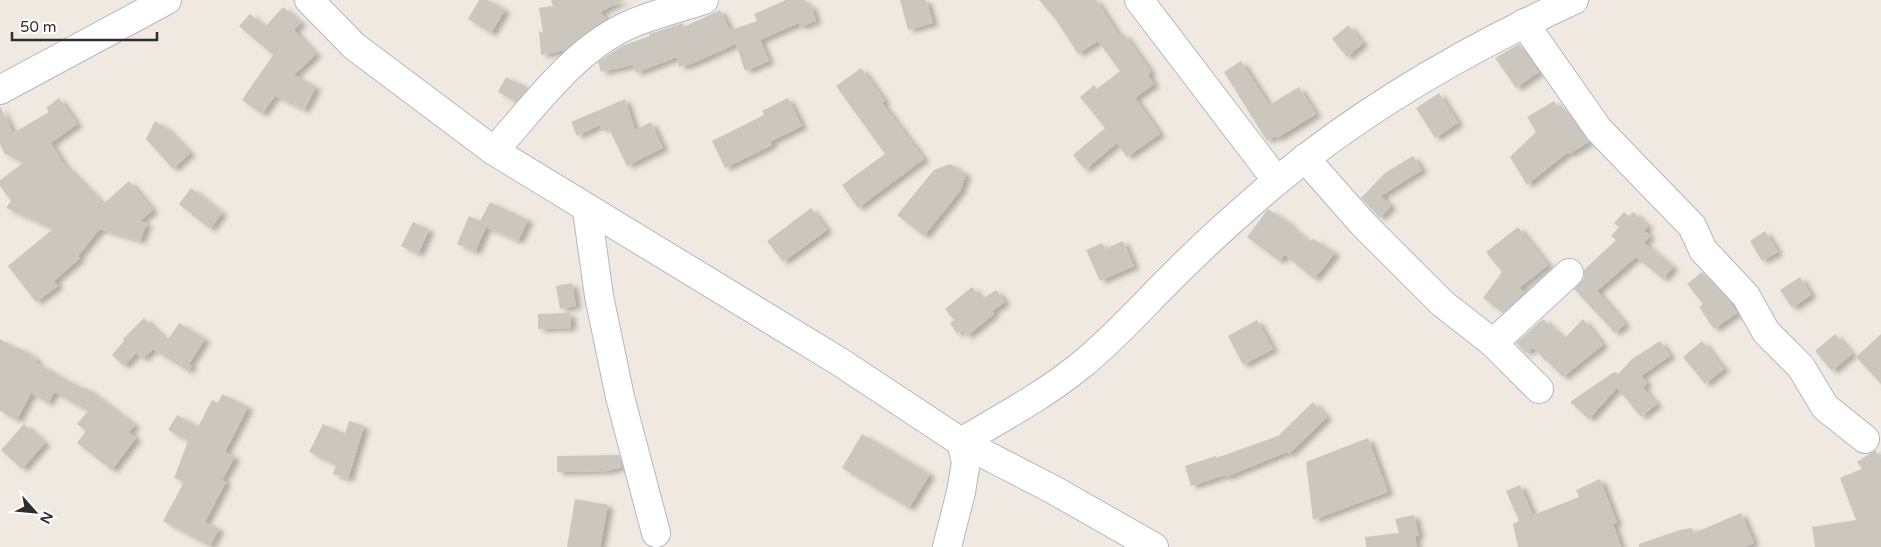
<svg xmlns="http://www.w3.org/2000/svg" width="1881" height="547" font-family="'Varela Round',sans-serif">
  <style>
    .building { fill: #cbc7bf; filter: url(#shadow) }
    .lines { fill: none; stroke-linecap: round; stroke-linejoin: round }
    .minor-casing { stroke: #b4b7c1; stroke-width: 30 }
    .minor { stroke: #fff; stroke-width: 28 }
  </style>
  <defs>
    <filter id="shadow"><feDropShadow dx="5.5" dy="3" stdDeviation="2.5" flood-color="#0004"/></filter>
  </defs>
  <rect width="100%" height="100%" fill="#efe9e1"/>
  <!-- building -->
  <g class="building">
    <polygon points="479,0 488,0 505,10 491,33 468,19"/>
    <polygon points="551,0 624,0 600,12 606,19 565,50 541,55 539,31 543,33 539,8 553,6"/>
    <polygon points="786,0 805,0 807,6 811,5 816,21 800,27 799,23 760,40 769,61 745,71 736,44 691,64 679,67 677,57 636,73 633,65 601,72 598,62 622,46 650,36 649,34 683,23 684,27 720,10 730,30 757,21 754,14"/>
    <polygon points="900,0 926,0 933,23 908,30"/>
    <polygon points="1039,0 1096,0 1120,37 1124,34 1151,72 1148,75 1154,84 1135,98 1160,134 1127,157 1117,143 1085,170 1073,155 1105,128 1080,97 1094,85 1097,89 1120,71 1098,41 1078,54 1056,20"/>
    <polygon points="283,7 301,23 294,30 316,54 294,75 316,87 304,110 275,96 262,114 242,100 273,55 239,26 250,14 265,27"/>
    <polygon points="1348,25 1363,43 1347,57 1332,39"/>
    <polygon points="1519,44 1539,72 1516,88 1495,58"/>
    <polygon points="1241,61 1269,105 1299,87 1316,114 1277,138 1275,136 1267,141 1224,72"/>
    <polygon points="861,68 885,101 882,103 924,159 858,208 842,185 885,154 836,86"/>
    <polygon points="506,77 528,88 516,102 498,92"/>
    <polygon points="1439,93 1458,123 1435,138 1416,108"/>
    <polygon points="59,98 77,124 51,143 63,163 103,204 129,181 153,210 140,221 147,223 140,241 100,229 78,256 80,258 54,281 58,286 36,302 8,266 53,229 6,208 11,201 0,186 0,180 23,163 4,153 0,144 0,106 13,133 49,112 46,108"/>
    <polygon points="788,98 802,126 770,142 772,145 725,168 712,141 764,115 762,111"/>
    <polygon points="625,99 635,130 651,122 663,148 627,166 608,127 601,129 600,125 577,136 571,122"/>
    <polygon points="1554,101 1560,110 1564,108 1589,142 1569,154 1568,152 1527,185 1510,157 1536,132 1527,117"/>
    <polygon points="155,121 167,129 190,153 173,169 146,139"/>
    <polygon points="1413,156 1422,170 1381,196 1391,206 1380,218 1361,198 1385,173"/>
    <polygon points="950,164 966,174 960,191 924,236 897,215 934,170"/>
    <polygon points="191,188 222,213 210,229 179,204"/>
    <polygon points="490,202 528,220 518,241 486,227 475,252 457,244 469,216 480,221"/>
    <polygon points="811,208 827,230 783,262 767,241"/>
    <polygon points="1268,209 1290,224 1289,225 1309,242 1313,239 1335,253 1314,279 1285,255 1279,261 1247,237"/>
    <polygon points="1624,212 1629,217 1633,212 1648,226 1644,231 1650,236 1644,243 1673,267 1663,279 1636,257 1597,291 1625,324 1615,333 1574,289 1584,278 1584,270 1616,240 1611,236 1619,227 1614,223"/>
    <polygon points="413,222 429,230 418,254 401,246"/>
    <polygon points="1518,227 1548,265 1519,288 1525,292 1503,313 1483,298 1502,272 1486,252"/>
    <polygon points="1765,231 1778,252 1762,261 1750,241"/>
    <polygon points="1123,241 1134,266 1100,281 1086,250 1102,243 1105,249"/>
    <polygon points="1702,272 1728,299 1737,313 1714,329 1699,307 1703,304 1687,284"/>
    <polygon points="1800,277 1811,295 1792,308 1780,290"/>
    <polygon points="572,283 576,306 560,309 556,286"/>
    <polygon points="972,287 982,299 996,290 1005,302 992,311 994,314 967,336 962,330 957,334 950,323 954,320 945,309"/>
    <polygon points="570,313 571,328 538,329 538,314"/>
    <polygon points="144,318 167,341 179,323 205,339 189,364 192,366 188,371 153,349 142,359 136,353 124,366 112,355 124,341 123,339"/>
    <polygon points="1543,319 1564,339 1583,319 1603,345 1563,377 1533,348 1526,353 1516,343"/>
    <polygon points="1257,320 1273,349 1243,365 1228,336"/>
    <polygon points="1835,334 1852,354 1832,371 1815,351"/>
    <polygon points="1881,334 1881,384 1856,357"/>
    <polygon points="0,339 17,349 18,347 37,359 35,362 65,379 84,389 85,387 135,425 129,432 136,438 112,470 77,443 86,431 77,424 88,411 54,392 48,403 31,393 17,420 0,411"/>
    <polygon points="1660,341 1670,356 1641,376 1647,383 1643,388 1657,404 1641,417 1617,388 1589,419 1570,402 1614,372 1618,374 1632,359"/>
    <polygon points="1702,341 1724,369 1705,384 1683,357"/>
    <polygon points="222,394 248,407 225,452 235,457 222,480 226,482 205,522 219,529 210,546 163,521 184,482 174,478 188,441 168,430 177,415 198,427 212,400 218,403"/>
    <polygon points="1313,402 1327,417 1289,454 1287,452 1226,477 1225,475 1191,486 1185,466 1216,456 1216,458 1278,436"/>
    <polygon points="349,421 364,426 348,479 333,474 336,465 309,452 323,424 345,434"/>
    <polygon points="24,424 45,443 22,469 1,450"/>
    <polygon points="862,434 930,474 909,508 842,468"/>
    <polygon points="1368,438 1388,492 1313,520 1306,462"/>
    <polygon points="1875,450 1881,458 1881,547 1815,547 1812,527 1856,520 1840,478 1862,469 1857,462"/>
    <polygon points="619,455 622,467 607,471 557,472 557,456"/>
    <polygon points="1600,479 1617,523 1613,524 1621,547 1518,547 1513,524 1519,521 1506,491 1520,485 1533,515 1579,497 1576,490"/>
    <polygon points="575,499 608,505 600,547 567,547"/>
    <polygon points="1741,513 1754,543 1744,547 1639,547 1639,544 1680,530 1692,528 1694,533"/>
    <polygon points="1414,515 1419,536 1415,536 1417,547 1366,547 1365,537 1399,533 1395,519"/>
  </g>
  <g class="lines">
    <!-- minor casing -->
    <g class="minor-casing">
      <g id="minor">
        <polyline points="309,0 354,46 494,151 840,362 961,442 1052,489 1154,547"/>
        <polyline points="1139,0 1277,181"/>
        <polyline points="1524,23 1599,130 1692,226 1703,250 1746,296 1766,332 1801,367 1825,407 1865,439"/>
        <polyline points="0,90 167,0"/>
        <path d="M494,151C534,106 575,48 631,24C654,14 680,8 704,0"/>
        <polyline points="1305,158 1362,223 1442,303 1493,343 1539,389"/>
        <polyline points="587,210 599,296 620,397 656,533"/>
        <polyline points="1493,343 1569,273"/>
        <path d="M947,547L961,492L966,462L961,442C1001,418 1043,396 1080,366C1116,337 1146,302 1179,270C1210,239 1244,209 1278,180C1368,106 1469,48 1574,0"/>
      </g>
    </g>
    <!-- minor -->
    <use href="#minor" class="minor"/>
  </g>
  <!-- north arrow -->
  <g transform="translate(35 512) rotate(117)" stroke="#ffffff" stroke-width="4" paint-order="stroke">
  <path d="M0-4L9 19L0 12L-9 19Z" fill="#2e2e2e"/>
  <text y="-8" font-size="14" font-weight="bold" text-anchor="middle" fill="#2e2e2e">N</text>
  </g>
  <!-- scale -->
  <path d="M12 32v8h145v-8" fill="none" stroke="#2e2e2e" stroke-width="2.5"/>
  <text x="20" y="32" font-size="15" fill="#2e2e2e" stroke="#ffffff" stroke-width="4" paint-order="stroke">50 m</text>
</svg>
